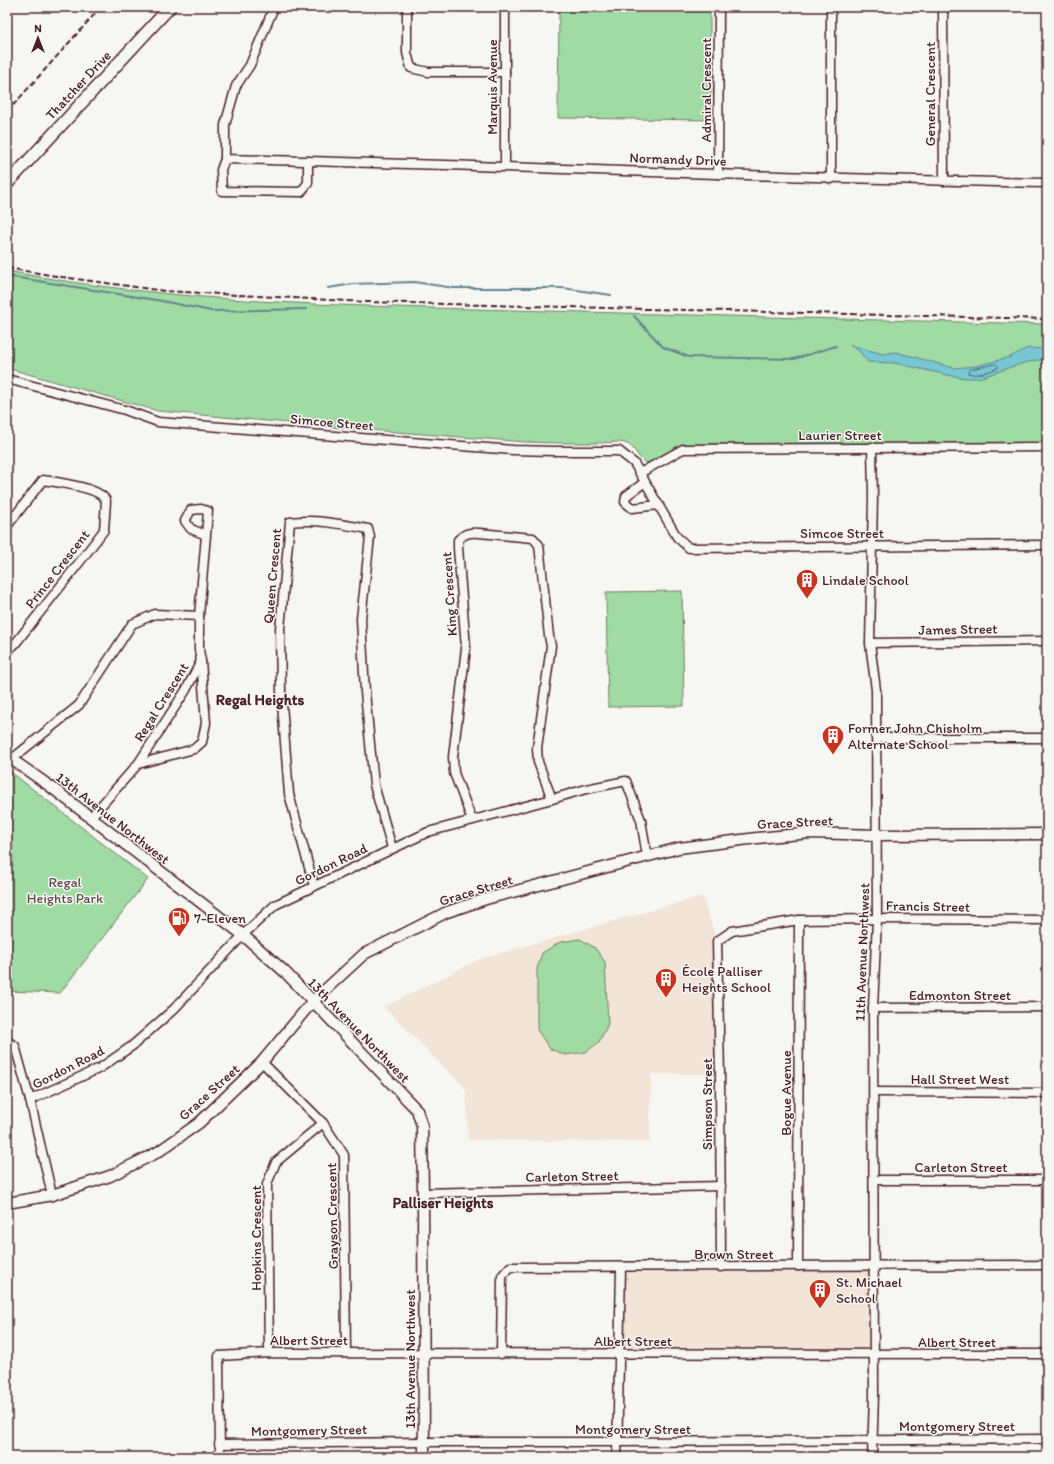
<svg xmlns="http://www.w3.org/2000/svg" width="1054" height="1464" font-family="Itim,sans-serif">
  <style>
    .built { fill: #f2e4d7 }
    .green { fill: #9fdba2; stroke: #747d66 }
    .water { fill: #77c7d3; stroke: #658490 }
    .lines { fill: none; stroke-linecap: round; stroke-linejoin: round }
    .shore { stroke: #5c626e; stroke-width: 1 }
    .stream { stroke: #658490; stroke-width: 2 }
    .minor-casing { stroke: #4a1f2b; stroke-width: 11 }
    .tertiary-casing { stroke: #4a1f2b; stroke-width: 13 }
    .secondary-casing { stroke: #4a1f2b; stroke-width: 14 }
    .minor { stroke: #f6f6f2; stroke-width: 8 }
    .tertiary { stroke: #f6f6f2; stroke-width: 10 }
    .secondary { stroke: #f6f6f2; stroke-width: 11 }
    .rail { stroke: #4a1f2b; stroke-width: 2; stroke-dasharray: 6 3; stroke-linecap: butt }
    .labels { text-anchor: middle; stroke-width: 3; stroke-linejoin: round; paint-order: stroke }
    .street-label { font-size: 14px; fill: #4a1f2b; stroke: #f6f6f2 }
    .poi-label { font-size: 14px; fill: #4a1f2b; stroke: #f6f6f2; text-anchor: start }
    .park-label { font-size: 14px; fill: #5f4e49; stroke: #f6f6f2 }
    .neighbourhood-label { font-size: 15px; font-weight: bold; fill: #4a1f2b; stroke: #f6f6f2 }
  </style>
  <rect width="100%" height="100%" fill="#f6f6f2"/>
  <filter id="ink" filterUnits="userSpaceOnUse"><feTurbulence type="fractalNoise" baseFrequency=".025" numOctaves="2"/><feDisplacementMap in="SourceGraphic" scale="8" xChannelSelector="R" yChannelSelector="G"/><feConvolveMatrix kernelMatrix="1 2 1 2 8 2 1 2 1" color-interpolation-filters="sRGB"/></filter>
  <g filter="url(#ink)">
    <!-- built -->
    <g class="built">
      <polygon points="702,896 717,941 720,1074 651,1074 650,1142 468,1140 466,1089 384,1007 480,959"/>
      <polygon points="872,1265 873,1355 620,1354 621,1268"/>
    </g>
    <!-- green -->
    <g class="green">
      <polygon points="559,7 710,7 710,54 717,55 717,75 711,75 711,120 558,118"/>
      <path d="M7,271C174,303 344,306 513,310C691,315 869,320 1047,324V444H715L685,446L650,463C637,463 638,447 625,443C618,441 605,443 597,443C573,443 550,443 526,442L332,427L158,411L7,368Z"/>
      <polygon points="682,591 684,706 608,707 606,592"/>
      <polygon points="7,769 148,879 60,993 7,991"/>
      <polygon points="580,939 595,948 605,962 608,1024 599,1042 586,1052 565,1055 550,1049 537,1030 537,969 542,953 560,942"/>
    </g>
    <!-- water -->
    <polygon class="water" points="850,345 883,354 896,352 954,368 976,366 1010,357 1028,348 1047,349 1047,360 1037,360 1020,364 979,378 965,378 947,375 895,363 868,362 859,351"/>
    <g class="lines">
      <!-- shore -->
      <path class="shore" d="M996,364L998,366V368C989,371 977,377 968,373L969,370Z"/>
      <!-- stream -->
      <g class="stream">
        <polyline points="7,276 162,301 211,311 306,309"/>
        <polyline points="328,288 353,284 414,282 454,288 563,288 611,295"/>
        <polyline points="634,316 663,347 689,357 794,359 836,346"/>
      </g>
      <!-- minor casing -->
      <g class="minor-casing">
        <g id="minor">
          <path d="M274,7L250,65L236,86L225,125V159C499,165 773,178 1047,183"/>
          <polyline points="407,7 407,53 411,68 428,72 505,72"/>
          <polyline points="505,7 505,166"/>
          <polyline points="943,7 944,181"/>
          <polyline points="225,159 221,170 222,191 301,192 308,183 308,161"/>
          <polyline points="718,174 719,7"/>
          <polyline points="831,179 831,7"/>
          <polyline points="7,379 125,410 158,422 513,450 553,451 619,451 634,463 677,537 689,548 1047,545"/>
          <polyline points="872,447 873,497 870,643 876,690 877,919 873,1008 874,1396 872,1457"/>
          <polyline points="640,473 683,449 1047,447"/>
          <polyline points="645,482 626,496 625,502 632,508 659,505"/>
          <path d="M7,526L43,480C57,482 102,488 106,501L104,530L82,559L15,644L7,651"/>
          <polyline points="199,616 206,535 191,529 185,521 191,510 201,509 208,511 206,535"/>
          <polyline points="870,643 1047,641"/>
          <polyline points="876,738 1047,738"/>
          <polyline points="12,759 79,705 132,624 155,614 199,616 199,650 201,661 186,690 138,764 90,818"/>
          <polyline points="138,764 194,749 202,742 206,723 201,661"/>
          <path d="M472,820L454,773L453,757L466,648L458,548V540C465,533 470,532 479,533L533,538L539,545L549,636L551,646L537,748L538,762L552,799"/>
          <path d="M314,886L289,794L281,691L280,629L290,522C317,519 342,524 368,529L370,537L361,619L365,692L374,785L392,848"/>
          <polyline points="873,1008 1047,1007"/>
          <polyline points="7,1041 15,1046 30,1100 52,1195"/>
          <polyline points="262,1062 323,1123 344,1155 346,1353"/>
          <polyline points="874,1092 1047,1093"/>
          <polyline points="30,1100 100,1068 132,1046 174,1009 243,935 275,905 428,832 552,799 586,789 626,781 641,820 647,856"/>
          <polyline points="874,1180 1047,1180"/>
          <polyline points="423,1193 721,1186"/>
          <polyline points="798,1266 799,920"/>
          <polyline points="721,1267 720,1074 717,941 732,931 799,920 877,919 1047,920"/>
          <polyline points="269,1353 267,1184 276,1162 323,1123"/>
          <polyline points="501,1354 502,1276 510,1267 1047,1265"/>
          <polyline points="219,1444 424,1442 618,1442 1047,1439"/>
          <polyline points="220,1457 219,1356 269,1353 1047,1354"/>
          <polyline points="617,1457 621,1268"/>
        </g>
      </g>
      <!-- tertiary casing -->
      <g class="tertiary-casing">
        <g id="tertiary">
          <polyline points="7,756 51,787 243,935 285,972 417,1110 422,1126 423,1193 424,1457"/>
          <polyline points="7,1203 52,1195 110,1176 158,1152 199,1123 262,1062 312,1002 364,954 447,912 486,899 679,848 757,838 810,833 877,835 1047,834"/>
        </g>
      </g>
      <!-- secondary casing -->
      <g class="secondary-casing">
        <polyline id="secondary" points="7,184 170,7"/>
      </g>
      <!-- minor -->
      <use href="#minor" class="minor"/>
      <!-- tertiary -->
      <use href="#tertiary" class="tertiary"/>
      <!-- secondary -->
      <use href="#secondary" class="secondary"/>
      <!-- rail -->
      <g class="rail">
        <polyline points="7,112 101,7"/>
        <polyline points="7,268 62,277 165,291 367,302 1047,319"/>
      </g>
    </g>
  </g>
  <!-- icons -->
  <defs>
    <g id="building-pin" transform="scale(1.15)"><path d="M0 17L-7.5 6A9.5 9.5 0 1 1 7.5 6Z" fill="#c8321e" stroke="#f6f6f2"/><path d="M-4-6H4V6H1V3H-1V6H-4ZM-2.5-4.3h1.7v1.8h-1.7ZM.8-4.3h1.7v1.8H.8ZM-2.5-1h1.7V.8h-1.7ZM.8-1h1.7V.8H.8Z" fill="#fff"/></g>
    <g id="fuel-pin" transform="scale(1.15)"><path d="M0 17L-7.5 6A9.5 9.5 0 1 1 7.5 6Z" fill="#c8321e" stroke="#f6f6f2"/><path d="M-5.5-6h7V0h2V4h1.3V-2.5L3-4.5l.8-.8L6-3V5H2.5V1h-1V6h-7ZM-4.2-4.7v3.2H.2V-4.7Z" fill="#fff"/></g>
  </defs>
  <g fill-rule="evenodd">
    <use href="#building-pin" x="807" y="580"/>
    <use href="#building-pin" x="833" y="736"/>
    <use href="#fuel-pin" x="179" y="918"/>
    <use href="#building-pin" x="666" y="979"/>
    <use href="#building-pin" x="820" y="1290"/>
  </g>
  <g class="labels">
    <!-- street labels -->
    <g class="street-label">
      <text transform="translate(78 85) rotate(-47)" y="5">Thatcher Drive</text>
      <text transform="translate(492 87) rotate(-90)" y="5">Marquis Avenue</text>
      <text transform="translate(706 90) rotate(-90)" y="5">Admiral Crescent</text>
      <text transform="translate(930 94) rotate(-90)" y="5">General Crescent</text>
      <text transform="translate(678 159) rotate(2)" y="5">Normandy Drive</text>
      <text transform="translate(332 422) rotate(5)" y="5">Simcoe Street</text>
      <text x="840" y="440">Laurier Street</text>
      <text x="842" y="538">Simcoe Street</text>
      <text transform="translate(57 569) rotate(-52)" y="5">Prince Crescent</text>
      <text transform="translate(272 576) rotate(-85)" y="5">Queen Crescent</text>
      <text transform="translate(449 594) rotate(-94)" y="5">King Crescent</text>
      <text transform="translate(958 629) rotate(-1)" y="5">James Street</text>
      <text transform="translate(161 702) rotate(-58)" y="5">Regal Crescent</text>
      <text transform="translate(113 818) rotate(38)" y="5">13th Avenue Northwest</text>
      <text transform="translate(795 822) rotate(-3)" y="5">Grace Street</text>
      <text transform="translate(331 864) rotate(-26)" y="5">Gordon Road</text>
      <text transform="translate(476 890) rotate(-17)" y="5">Grace Street</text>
      <text transform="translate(928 906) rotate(1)" y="5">Francis Street</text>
      <text transform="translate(862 952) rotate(-88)" y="5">11th Avenue Northwest</text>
      <text x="960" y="1000">Edmonton Street</text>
      <text transform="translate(359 1030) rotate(46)" y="5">13th Avenue Northwest</text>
      <text transform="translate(68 1067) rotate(-27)" y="5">Gordon Road</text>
      <text x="960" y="1084">Hall Street West</text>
      <text transform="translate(209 1092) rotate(-42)" y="5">Grace Street</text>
      <text transform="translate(786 1093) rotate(-90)" y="5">Bogue Avenue</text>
      <text transform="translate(707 1104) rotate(-90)" y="5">Simpson Street</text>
      <text x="961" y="1172">Carleton Street</text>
      <text transform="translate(572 1176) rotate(-1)" y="5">Carleton Street</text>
      <text transform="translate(332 1216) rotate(-91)" y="5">Grayson Crescent</text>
      <text transform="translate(256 1238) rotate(-90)" y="5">Hopkins Crescent</text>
      <text x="734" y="1259">Brown Street</text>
      <text x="309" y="1345">Albert Street</text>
      <text x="633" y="1346">Albert Street</text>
      <text x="957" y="1347">Albert Street</text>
      <text transform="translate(410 1359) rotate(-90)" y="5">13th Avenue Northwest</text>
      <text x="957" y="1431">Montgomery Street</text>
      <text x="633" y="1434">Montgomery Street</text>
      <text transform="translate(309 1430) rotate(-1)" y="5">Montgomery Street</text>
    </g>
    <!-- poi labels -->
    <g class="poi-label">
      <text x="822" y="585">Lindale School</text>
      <text x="848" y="733">Former John Chisholm<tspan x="848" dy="16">Alternate School</tspan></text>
      <text x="194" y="923">7-Eleven</text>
      <text x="682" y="976">École Palliser<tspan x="682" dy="16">Heights School</tspan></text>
      <text x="836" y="1287">St. Michael<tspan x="836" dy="16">School</tspan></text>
    </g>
    <!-- park labels -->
    <g class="park-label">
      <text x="65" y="887">Regal<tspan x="65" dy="16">Heights Park</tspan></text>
    </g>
    <!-- neighbourhood labels -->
    <g class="neighbourhood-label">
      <text x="260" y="705">Regal Heights</text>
      <text x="443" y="1208">Palliser Heights</text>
    </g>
  </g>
  <!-- margin -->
  <rect width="1054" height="1464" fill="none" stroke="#f6f6f2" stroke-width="24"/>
  <rect x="12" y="12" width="1030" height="1440" fill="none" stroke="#4a1f2b" stroke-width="1.5" filter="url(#ink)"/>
  <!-- north arrow -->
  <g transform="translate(38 38)" stroke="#f6f6f2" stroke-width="3" paint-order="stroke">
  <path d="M0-3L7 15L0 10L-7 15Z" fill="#4a1f2b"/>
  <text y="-6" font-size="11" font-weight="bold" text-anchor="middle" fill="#4a1f2b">N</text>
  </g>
</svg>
